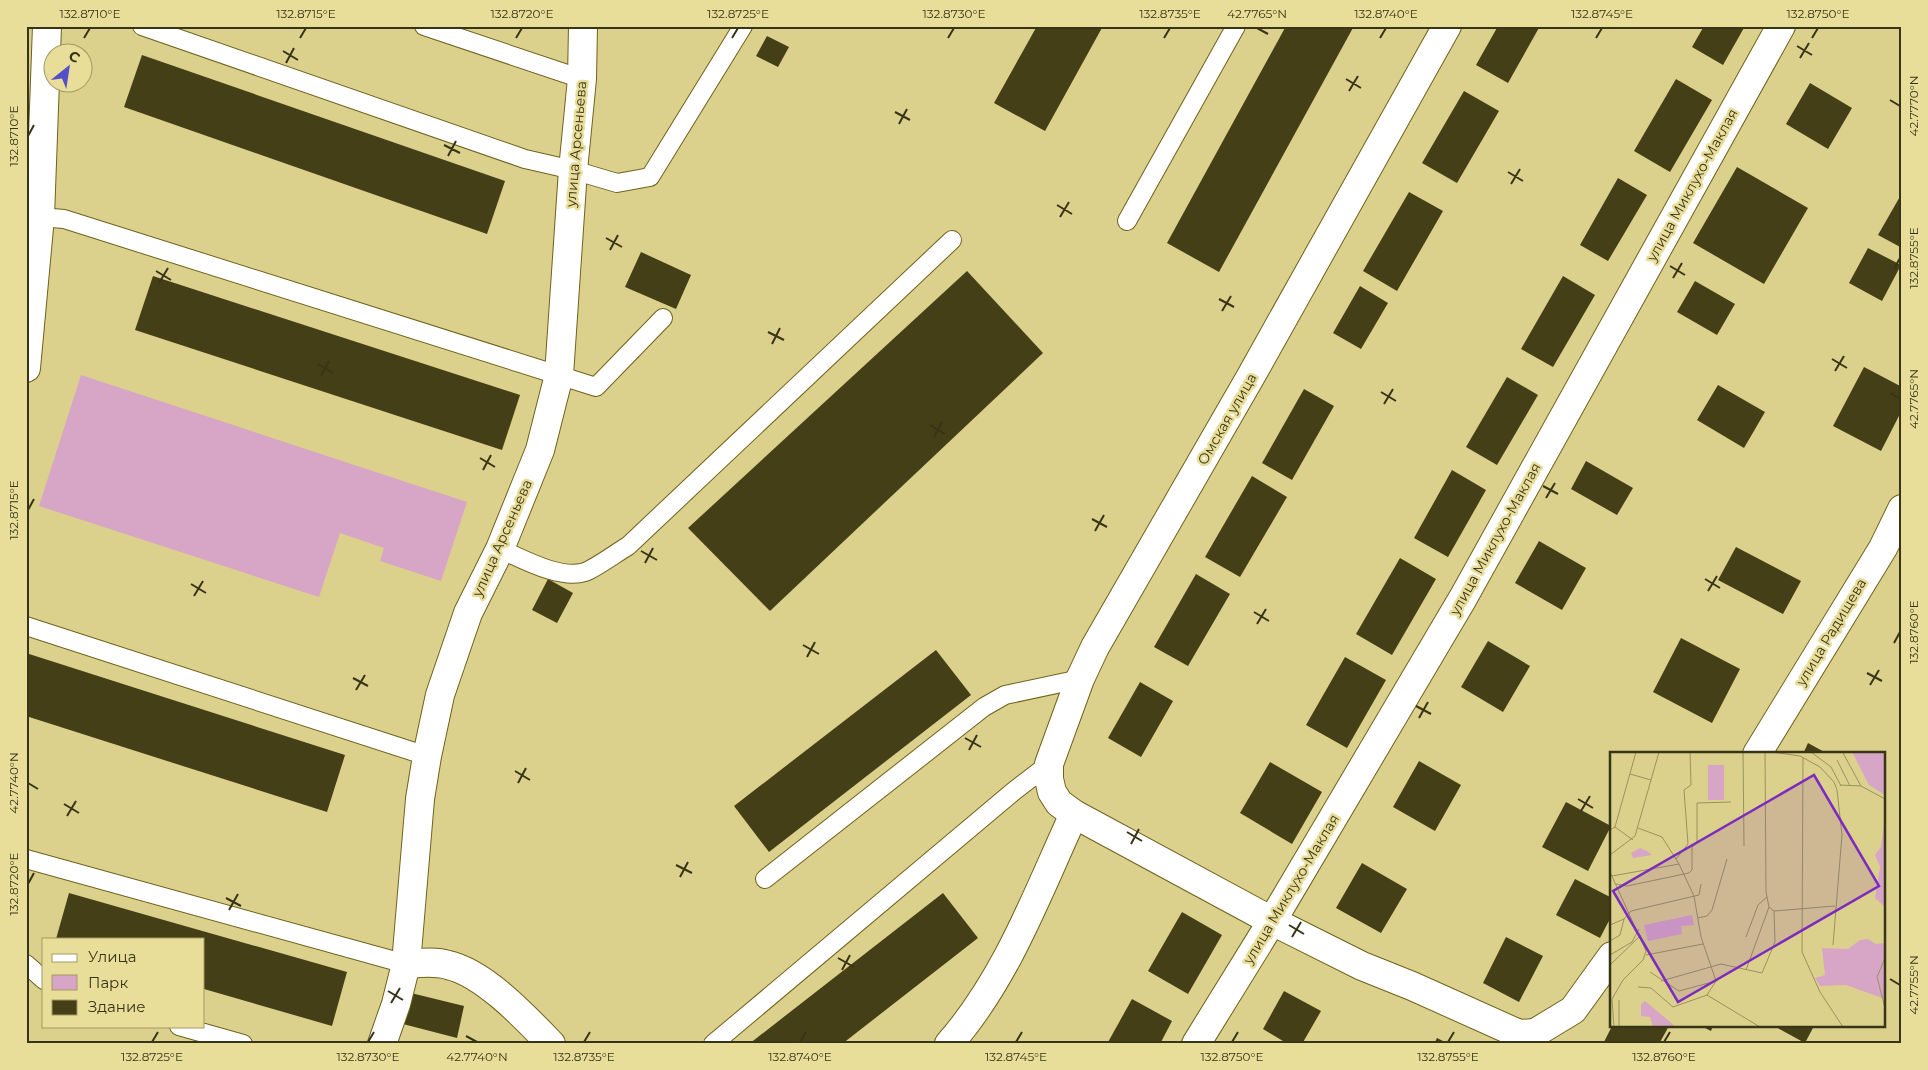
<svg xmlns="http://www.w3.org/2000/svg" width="1928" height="1070" font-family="Montserrat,sans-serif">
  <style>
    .green { fill: #d7a5c5 }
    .building { fill: #453f17 }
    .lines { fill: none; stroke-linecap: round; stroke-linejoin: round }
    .lane-casing { stroke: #6e621d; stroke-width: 20 }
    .street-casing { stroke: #6e621d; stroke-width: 30 }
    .lane { stroke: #fff; stroke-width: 18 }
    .street { stroke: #fff; stroke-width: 28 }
    .ticks { fill: none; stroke: #383417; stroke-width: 2 }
    .labels { text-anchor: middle; stroke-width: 5; stroke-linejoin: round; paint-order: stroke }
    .street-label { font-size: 14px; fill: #383417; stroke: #e9de99 }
    .inset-road { fill: none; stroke: #9a925d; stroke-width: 1 }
    .view { fill: #7b2cbf; fill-opacity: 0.15; stroke: #7b2cbf; stroke-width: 2.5 }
    .inset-edge { fill: none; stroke: #383417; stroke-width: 2.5 }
    .neatline { fill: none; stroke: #383417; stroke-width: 2 }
    .ticks-label { font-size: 12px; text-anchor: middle; fill: #383417 }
  </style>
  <rect width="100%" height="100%" fill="#dcd18c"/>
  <!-- green -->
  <polygon class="green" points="81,375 467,502 441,581 380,561 384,548 340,533 319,597 39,506"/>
  <!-- building -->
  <g class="building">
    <polygon points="1037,26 1103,26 1045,131 994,103"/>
    <polygon points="1286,26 1354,26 1219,272 1167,243"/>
    <polygon points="1498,26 1540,26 1508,83 1476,65"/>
    <polygon points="1704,26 1745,26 1723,65 1692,47"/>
    <polygon points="767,36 789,47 778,67 756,56"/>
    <polygon points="142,55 505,181 487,234 124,107"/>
    <polygon points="1676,79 1712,100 1670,172 1634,151"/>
    <polygon points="1810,83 1852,108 1828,149 1786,124"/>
    <polygon points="1464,91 1499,111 1457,183 1422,163"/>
    <polygon points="1737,167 1808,208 1764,284 1693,243"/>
    <polygon points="1618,178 1647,195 1608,261 1580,245"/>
    <polygon points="1409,192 1443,211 1397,291 1363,271"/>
    <polygon points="1902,193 1902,248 1878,235"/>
    <polygon points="1868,248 1901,265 1882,301 1849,283"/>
    <polygon points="641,252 691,275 676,309 625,287"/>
    <polygon points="967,271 1043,353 770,611 688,528"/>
    <polygon points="153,276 520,395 502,450 135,330"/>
    <polygon points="1563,276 1595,295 1553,367 1521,349"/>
    <polygon points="1695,281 1735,304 1717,335 1677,312"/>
    <polygon points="1360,286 1388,303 1361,349 1333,333"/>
    <polygon points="1864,367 1902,387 1902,410 1881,451 1833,426"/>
    <polygon points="1507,377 1538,395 1497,465 1466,447"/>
    <polygon points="1718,385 1765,412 1744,448 1697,420"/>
    <polygon points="1304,389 1334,406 1292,480 1262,463"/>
    <polygon points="1586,461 1633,488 1617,515 1571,489"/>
    <polygon points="1452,470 1486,490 1448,557 1414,538"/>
    <polygon points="1252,476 1287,497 1240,577 1205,557"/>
    <polygon points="1539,541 1586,568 1562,610 1515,583"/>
    <polygon points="1736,547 1801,581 1783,614 1718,580"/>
    <polygon points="1400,558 1436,579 1392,655 1356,634"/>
    <polygon points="1196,574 1230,594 1188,666 1154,647"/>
    <polygon points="548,579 573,593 557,623 532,610"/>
    <polygon points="1681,638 1740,669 1712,723 1653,692"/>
    <polygon points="1488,641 1530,666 1503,712 1461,687"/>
    <polygon points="936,650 971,695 769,852 734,806"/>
    <polygon points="26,653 345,755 327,812 26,716"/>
    <polygon points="1345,657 1386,680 1347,748 1306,725"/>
    <polygon points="1140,682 1173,701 1141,757 1108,738"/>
    <polygon points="1808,743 1828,754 1803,754"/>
    <polygon points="1419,761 1461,785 1435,831 1393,807"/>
    <polygon points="1270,762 1322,792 1292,844 1240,813"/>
    <polygon points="1566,802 1611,826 1588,871 1542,847"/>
    <polygon points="1362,863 1407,889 1381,933 1336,908"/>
    <polygon points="1575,879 1612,898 1612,915 1600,938 1556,915"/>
    <polygon points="69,893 347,972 332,1026 204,989 204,939 56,939"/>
    <polygon points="943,893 978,938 842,1044 749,1044"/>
    <polygon points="1182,912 1222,935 1188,994 1148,971"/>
    <polygon points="1506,937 1543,956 1519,1002 1483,983"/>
    <polygon points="1284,991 1321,1011 1302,1044 1288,1044 1263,1029"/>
    <polygon points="411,993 464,1006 457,1038 403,1024"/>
    <polygon points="1132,999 1172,1021 1160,1044 1107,1044"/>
    <polygon points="1612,1026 1669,1026 1659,1044 1608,1044 1604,1042"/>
    <polygon points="1701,1026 1713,1026 1711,1031"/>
    <polygon points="1774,1026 1814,1026 1805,1043"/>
    <polygon points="1437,1038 1449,1044 1434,1044"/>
  </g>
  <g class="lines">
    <!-- lane casing -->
    <g class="lane-casing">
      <g id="lane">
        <polyline points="142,26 525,159 573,170 617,183 650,177 743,26"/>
        <polyline points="424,26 582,79"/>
        <polyline points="31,219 40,217 64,219 596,387 663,318"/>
        <polyline points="1127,221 1236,26"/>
        <path d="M500,549C523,559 560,580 585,572C596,568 616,553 628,546L952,240"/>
        <polyline points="26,626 427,756"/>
        <polyline points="26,859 406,964"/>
        <polyline points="765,879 984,707 1005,695 1080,679"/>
        <polyline points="26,964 44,980"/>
        <polyline points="179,1026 243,1044"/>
        <polyline points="713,1044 1014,791 1049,764"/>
      </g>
    </g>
    <!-- street casing -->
    <g class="street-casing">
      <g id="street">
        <polyline points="1447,26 1251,376 1095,647 1080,679 1049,764 1049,779 1052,792 1059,803 1074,814 1272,921 1362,966 1412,986 1519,1034 1535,1033"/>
        <polyline points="26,368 40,217 47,26"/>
        <polyline points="1757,754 1883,548 1902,509"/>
        <path d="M406,964C420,963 435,961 448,965C484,973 526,1018 551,1044"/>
        <polyline points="382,1044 396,1004 406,964 420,799 427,756 440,695 468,613 500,549 540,450 559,375 573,170 582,79 583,26"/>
        <path d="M949,1044C1007,978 1038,892 1074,814"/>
        <polyline points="1196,1044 1272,921 1463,598 1781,26"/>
        <polyline points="1528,1044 1535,1033 1573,1010 1612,956"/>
      </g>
    </g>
    <!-- lane -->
    <use href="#lane" class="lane"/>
    <!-- street -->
    <use href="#street" class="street"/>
  </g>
  <!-- ticks -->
  <path class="ticks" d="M1257,28L1268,34M84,38L90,28M300,38L306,28M516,38L522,28M732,38L738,28M948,38L954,28M1164,38L1170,28M1380,38L1386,28M1596,38L1602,28M1812,38L1818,28M1797,46L1812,55M283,51L298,60M1800,58L1809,43M286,63L294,48M1346,79L1361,88M1349,91L1358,76M1890,100L1900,106M895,112L910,120M899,124L907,109M28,136L34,125M444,145L460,153M448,156L456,141M1508,172L1523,181M1511,184L1520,169M1057,205L1072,214M1060,217L1069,202M606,238L622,247M610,250L618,235M1670,266L1685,275M1894,269L1900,258M156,271L171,280M1673,278L1682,263M159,283L168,268M1219,299L1234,307M1222,311L1231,296M768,332L784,340M772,344L780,328M1832,359L1847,368M318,364L333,373M1835,371L1844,356M321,376L329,361M1381,392L1396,401M1890,393L1900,399M1384,404L1393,389M930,425L945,434M934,437L942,422M480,458L495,467M483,470L491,455M1543,486L1558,494M1546,498L1555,483M28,510L34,499M1092,519L1107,527M1095,531L1104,515M641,551L657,560M645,563L653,548M1705,579L1720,588M191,584L206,593M1708,591L1717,576M194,596L203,581M1254,612L1269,621M1257,624L1266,609M1894,643L1900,632M803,645L819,654M807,657L815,642M1867,673L1882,681M353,678L368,686M1870,685L1879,670M356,690L365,675M1416,706L1431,714M1419,718L1428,702M965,738L981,747M969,750L977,735M515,771L530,780M28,783L38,789M518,783L526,768M1578,799L1593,808M64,804L79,813M1581,811L1590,796M67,816L76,801M1127,832L1142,841M1131,844L1139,829M676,865L692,873M680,877L688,862M28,884L34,873M226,898L241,906M229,910L238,894M1289,925L1304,934M1292,937L1301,922M838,958L854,967M842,970L850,955M1890,979L1900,985M388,991L403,1000M391,1003L400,988M466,1036L477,1042M152,1042L158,1032M368,1042L374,1032M584,1042L590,1032M800,1042L806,1032M1016,1042L1022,1032M1232,1042L1238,1032M1448,1042L1454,1032M1664,1042L1670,1032"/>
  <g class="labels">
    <!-- street labels -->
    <g class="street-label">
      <text transform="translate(576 144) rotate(-85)" y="5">улица Арсеньева</text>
      <text transform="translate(1692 185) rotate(-61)" y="5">улица Миклухо-Маклая</text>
      <text transform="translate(1227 419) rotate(-60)" y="5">Омская улица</text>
      <text transform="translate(502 538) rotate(-66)" y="5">улица Арсеньева</text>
      <text transform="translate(1495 539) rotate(-61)" y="5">улица Миклухо-Маклая</text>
      <text transform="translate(1831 632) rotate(-59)" y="5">улица Радищева</text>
      <text transform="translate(1291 889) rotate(-59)" y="5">улица Миклухо-Маклая</text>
    </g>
  </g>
  <!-- overview -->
  <g transform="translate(1610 752)">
    <rect width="275" height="275" fill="#dcd18c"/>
    <path d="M242,0H275V43L259,33ZM98,13H114V48H98ZM275,66V155L265,146L270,115L265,103L271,95ZM30,96L37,99L42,103L23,106L21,101ZM82,163L84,173L71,174L72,182L38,189L34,173ZM258,187L266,192L275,191V247L236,233L210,234L205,226L215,223L212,196L238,197L250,188ZM35,249L59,269L66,275H43L40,265L31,264V252Z" fill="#d7a5c5"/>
    <path class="inset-road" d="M133,0L134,94M155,0L156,140L159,155L164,159M162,0L190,4L210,15L224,30L227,38L232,83L223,193M201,0L221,15L231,34M233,1L251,34L275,47M193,6L192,200L210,240L233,275M227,8L240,34M20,22L41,28M230,33L251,34M5,75L23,88M28,76L52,85L69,112L84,144L91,185L106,229L97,243L63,255L41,236L28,235M0,78L5,75L26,0M0,103L25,84L49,0M66,107L78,92L74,38L81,33L80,0M0,120L36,199L33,208L13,228L2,247L4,275M2,124L69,112M6,132L17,134L79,121L82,118V95L87,91V51L121,50M164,159L225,154M88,166L97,164L102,158L117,107M0,173L14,167M136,185L148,153L157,145M0,189L10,183L14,167L21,159L89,143L91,132M0,203L22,190L29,177M36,203L93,192M275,206L267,225L275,256M0,213L31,183M136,218L159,155M40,220L69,239L106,229M51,229L111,212L152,221L165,190L164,159M97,243L150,275M9,275V248"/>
    <path class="view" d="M204,23L269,134L68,250L3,139Z"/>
    <rect width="275" height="275" class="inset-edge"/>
  </g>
  <!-- border -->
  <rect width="1928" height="1070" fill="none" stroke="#e9de99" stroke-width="55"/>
  <!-- legend -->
  <rect x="42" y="938" width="162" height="90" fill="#e9de99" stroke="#a29a65"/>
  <rect x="52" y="954" width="25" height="8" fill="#ffffff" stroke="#a29a65"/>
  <text x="88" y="962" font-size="15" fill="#383417">Улица</text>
  <rect x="52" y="975" width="25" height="15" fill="#d7a5c5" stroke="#a29a65"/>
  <text x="88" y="988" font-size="15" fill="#383417">Парк</text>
  <rect x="52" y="1000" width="25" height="15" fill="#453f17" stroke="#a29a65"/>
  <text x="88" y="1012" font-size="15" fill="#383417">Здание</text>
  <!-- north arrow -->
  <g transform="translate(68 68) rotate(30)"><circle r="24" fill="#e9de99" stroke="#a29a65"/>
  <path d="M0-4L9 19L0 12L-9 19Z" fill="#5550c7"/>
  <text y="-8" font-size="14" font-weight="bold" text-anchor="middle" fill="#383417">С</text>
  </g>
  <rect x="28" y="28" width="1872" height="1014" class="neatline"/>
  <g class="ticks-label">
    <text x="90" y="18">132.8710°E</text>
    <text x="306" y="18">132.8715°E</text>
    <text x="522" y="18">132.8720°E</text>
    <text x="738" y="18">132.8725°E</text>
    <text x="954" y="18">132.8730°E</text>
    <text x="1170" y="18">132.8735°E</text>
    <text x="1257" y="18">42.7765°N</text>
    <text x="1386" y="18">132.8740°E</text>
    <text x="1602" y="18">132.8745°E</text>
    <text x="1818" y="18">132.8750°E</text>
    <text transform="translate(1914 106) rotate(-90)" y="4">42.7770°N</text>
    <text transform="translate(14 136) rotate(-90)" y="4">132.8710°E</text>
    <text transform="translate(1914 258) rotate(-90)" y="4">132.8755°E</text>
    <text transform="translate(1914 399) rotate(-90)" y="4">42.7765°N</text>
    <text transform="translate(14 510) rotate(-90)" y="4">132.8715°E</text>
    <text transform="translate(1914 632) rotate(-90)" y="4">132.8760°E</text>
    <text transform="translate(14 783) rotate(-90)" y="4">42.7740°N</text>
    <text transform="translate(14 884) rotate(-90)" y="4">132.8720°E</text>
    <text transform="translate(1914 985) rotate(-90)" y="4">42.7755°N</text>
    <text x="152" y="1061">132.8725°E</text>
    <text x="368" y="1061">132.8730°E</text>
    <text x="477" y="1061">42.7740°N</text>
    <text x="584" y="1061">132.8735°E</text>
    <text x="800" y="1061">132.8740°E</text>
    <text x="1016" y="1061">132.8745°E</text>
    <text x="1232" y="1061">132.8750°E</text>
    <text x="1448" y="1061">132.8755°E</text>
    <text x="1664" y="1061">132.8760°E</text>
  </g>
</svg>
